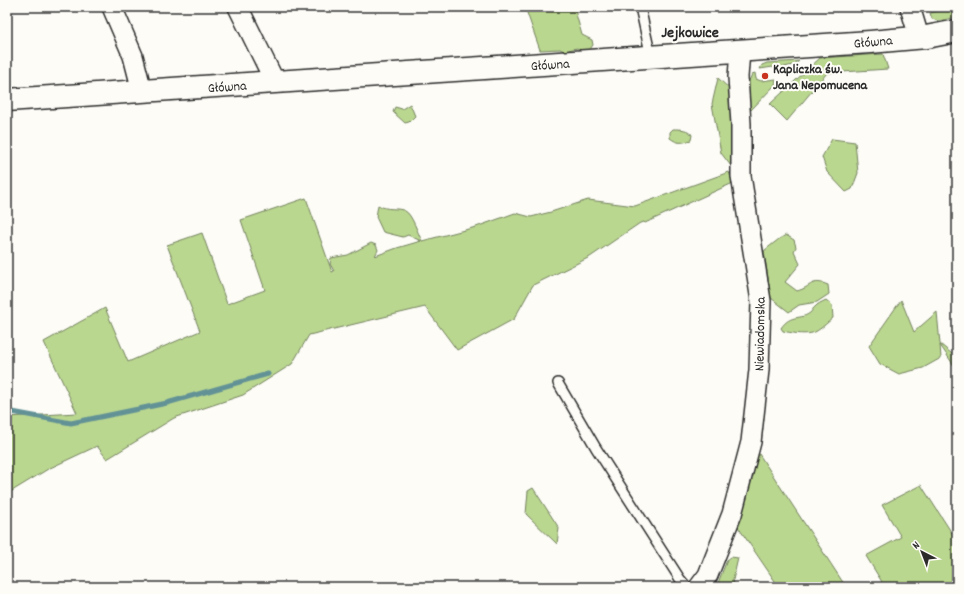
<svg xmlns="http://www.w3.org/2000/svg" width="964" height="594" font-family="Dekko,sans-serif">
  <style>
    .green { fill: #bad78f; stroke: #72815d }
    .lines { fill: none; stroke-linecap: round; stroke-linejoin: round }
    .stream { stroke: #629296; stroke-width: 5 }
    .lane-casing { stroke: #2b2b2b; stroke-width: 12 }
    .street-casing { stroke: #2b2b2b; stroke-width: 22 }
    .secondary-casing { stroke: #2b2b2b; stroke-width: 25 }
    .lane { stroke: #fdfcf7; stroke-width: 9 }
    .street { stroke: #fdfcf7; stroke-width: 19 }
    .secondary { stroke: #fdfcf7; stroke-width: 22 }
    .poi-dot { fill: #c8321e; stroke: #fdfcf7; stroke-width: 1.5 }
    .labels { text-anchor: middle; stroke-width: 4; stroke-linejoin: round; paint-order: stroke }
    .street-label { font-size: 14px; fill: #2b2b2b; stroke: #fdfcf7 }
    .poi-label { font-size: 14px; font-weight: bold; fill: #2b2b2b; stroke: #fdfcf7; text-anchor: start }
    .quarter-label { font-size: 16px; font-weight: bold; fill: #2b2b2b; stroke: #fdfcf7 }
  </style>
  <rect width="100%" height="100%" fill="#fdfcf7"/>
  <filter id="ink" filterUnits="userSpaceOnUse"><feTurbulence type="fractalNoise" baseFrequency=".025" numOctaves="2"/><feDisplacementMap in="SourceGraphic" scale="8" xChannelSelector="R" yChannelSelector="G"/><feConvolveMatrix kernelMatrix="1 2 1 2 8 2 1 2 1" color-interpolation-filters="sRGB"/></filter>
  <g filter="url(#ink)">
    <!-- green -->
    <g class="green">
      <polygon points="525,7 574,7 582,35 592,40 593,45 587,53 577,48 564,51 560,49 540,50"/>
      <polygon points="957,7 957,17 939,21 932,19 930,13"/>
      <polygon points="883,54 888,69 827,73 787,121 770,104 820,58"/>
      <polygon points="799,61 794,65 774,69 773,67 760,69 762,65 767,63"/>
      <polygon points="755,73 756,79 761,81 776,79 775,85 751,110 747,111 749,81 752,74"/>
      <polygon points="718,78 733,92 737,151 731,166 721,153 712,104"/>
      <polygon points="410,104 415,116 409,122 405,123 393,112 395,107 402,109"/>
      <path d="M673,129C680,129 689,129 692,135L691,140C682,143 678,144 670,138V132Z"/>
      <polygon points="832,139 855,142 858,173 852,189 846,192 827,172 822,157"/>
      <path d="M729,172L733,183L645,223L644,222L640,223L590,257L533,285L514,319L457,350L425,307L309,335L292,364L243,395L174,418L107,459L97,446L48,469L7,494V417L77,413L44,342L105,308L128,362L200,331L167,245L202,233L227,304L265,290L241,220L306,198L332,272L334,271L330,264L331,258L348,255L371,243L376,245L378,250L375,256L397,248L421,241L408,235L403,237L383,232L376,217L378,205C387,211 398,207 405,211C412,214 418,234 422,241L476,227L515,213L531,217L551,212L588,200L635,206Z"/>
      <path d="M786,235L794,240L796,247L794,251L800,264L785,282L797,291C812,287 811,278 828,285L829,294L817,302L799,305L789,312L771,298L764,252L765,250L779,239Z"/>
      <path d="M826,300L832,305L833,318C828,322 818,332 812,333C804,335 791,333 783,331L781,328C791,313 801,321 811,312C811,312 814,307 815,307C817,304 822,302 826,300Z"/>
      <polygon points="901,300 914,332 937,312 940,344 957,358 957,370 940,345 941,358 923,368 899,374 880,364 869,346"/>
      <polygon points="757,451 846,587 779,587 736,524"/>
      <polygon points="921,485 957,541 957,587 874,587 882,582 866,556 901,537 882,505"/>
      <polygon points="533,488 559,528 557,544 526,514 528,491"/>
      <polygon points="731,557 738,558 733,580 735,587 719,587 718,583 727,560"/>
    </g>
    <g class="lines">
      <!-- stream -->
      <polyline class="stream" points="7,411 71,423 167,403 268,374"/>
      <!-- lane casing -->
      <g class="lane-casing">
        <g id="lane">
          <polyline points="640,7 651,57"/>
          <polyline points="558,383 596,448 680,579 687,587"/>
        </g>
      </g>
      <!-- street casing -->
      <g class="street-casing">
        <g id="street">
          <polyline points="112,7 133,56 142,91"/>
          <polyline points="238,7 271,74 273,83"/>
          <polyline points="910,7 919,37"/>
          <polyline points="699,587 708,575 732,514 751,442 759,370 761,301 741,176 741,124 738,77 740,51"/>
        </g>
      </g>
      <!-- secondary casing -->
      <g class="secondary-casing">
        <polyline id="secondary" points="7,100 870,42 926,37 957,31"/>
      </g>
      <!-- lane -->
      <use href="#lane" class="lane"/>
      <!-- street -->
      <use href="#street" class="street"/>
      <!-- secondary -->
      <use href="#secondary" class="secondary"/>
    </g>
  </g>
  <!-- markers -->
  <circle class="poi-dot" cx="765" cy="76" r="4"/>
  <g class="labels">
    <!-- street labels -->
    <g class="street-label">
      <text transform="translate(873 41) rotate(-5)" y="5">Główna</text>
      <text transform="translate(550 64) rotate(-4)" y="5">Główna</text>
      <text transform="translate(227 86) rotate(-4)" y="5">Główna</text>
      <text transform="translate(759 334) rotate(-89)" y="5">Niewiadomska</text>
    </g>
    <!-- poi labels -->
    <g class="poi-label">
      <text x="773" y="73">Kapliczka św.<tspan x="773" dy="16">Jana Nepomucena</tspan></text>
    </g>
    <!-- quarter labels -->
    <g class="quarter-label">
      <text x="690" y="37">Jejkowice</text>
    </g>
  </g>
  <!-- margin -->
  <rect width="964" height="594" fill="none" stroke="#fdfcf7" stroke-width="24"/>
  <rect x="12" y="12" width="940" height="570" fill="none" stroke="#2b2b2b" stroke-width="1.5" filter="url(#ink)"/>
  <!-- north arrow -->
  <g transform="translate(922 552) rotate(318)" stroke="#fdfcf7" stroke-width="3" paint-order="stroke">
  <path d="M0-3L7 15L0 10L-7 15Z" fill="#2b2b2b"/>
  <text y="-6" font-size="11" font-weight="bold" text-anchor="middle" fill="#2b2b2b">N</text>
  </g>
</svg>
